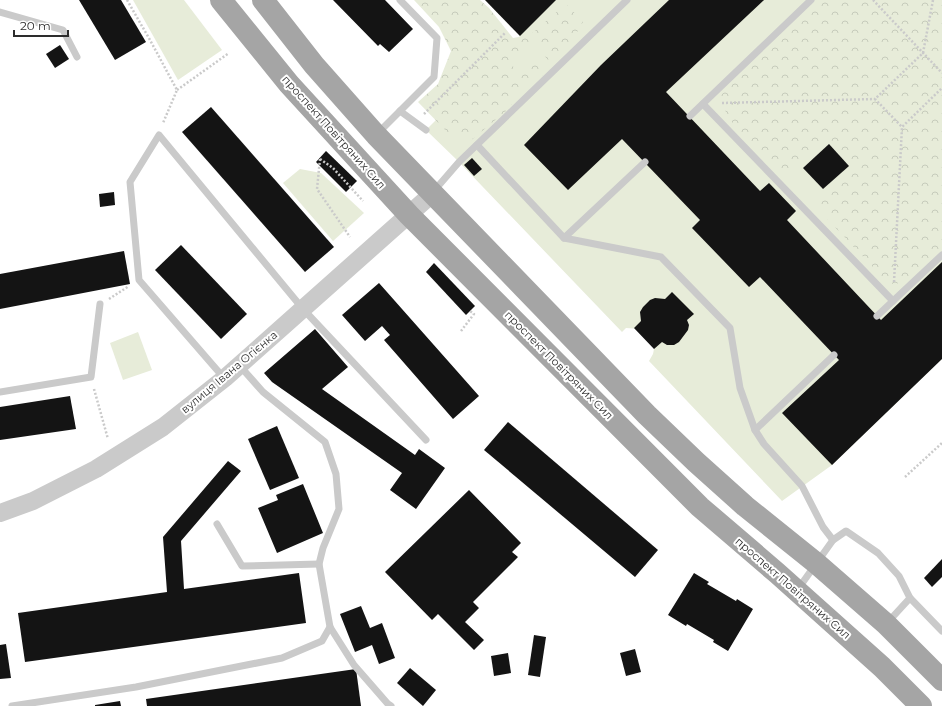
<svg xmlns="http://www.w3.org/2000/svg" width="942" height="706" font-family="Montserrat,sans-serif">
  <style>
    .green { fill: #e7ecd9 }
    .forest { fill: url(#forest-crowns) }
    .building { fill: #141414 }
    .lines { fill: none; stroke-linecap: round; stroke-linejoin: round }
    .path { stroke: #cacaca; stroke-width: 2.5; stroke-dasharray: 2 2; stroke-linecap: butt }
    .service { stroke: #cacaca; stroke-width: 7 }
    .tertiary { stroke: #cacaca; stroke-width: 18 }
    .primary { stroke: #a5a5a5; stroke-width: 22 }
    .labels { text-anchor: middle; stroke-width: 4; stroke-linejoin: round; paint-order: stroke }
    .street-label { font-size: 11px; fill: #2d2d2d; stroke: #fff }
  </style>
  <defs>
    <pattern id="forest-crowns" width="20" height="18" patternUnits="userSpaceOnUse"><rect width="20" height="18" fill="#e7ecd9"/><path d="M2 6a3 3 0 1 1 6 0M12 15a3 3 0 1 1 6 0" fill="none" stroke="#c6cbbb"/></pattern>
  </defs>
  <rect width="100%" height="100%" fill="#fff"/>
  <!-- green -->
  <g class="green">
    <polygon points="133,0 184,0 222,50 178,80"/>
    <polygon points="485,0 942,0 942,359 832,465 782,501 649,361 653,354 655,344 641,329 626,328 622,332 459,162 426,130 520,36"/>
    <polygon points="300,169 321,173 364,213 333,241 283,183"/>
    <polygon points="138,332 152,370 123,380 110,343"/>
  </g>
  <!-- forest -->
  <g class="forest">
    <polygon points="414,0 480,0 489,8 513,38 530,35 566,4 583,22 566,51 548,60 536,46 520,49 511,60 516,75 541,61 543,75 508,93 512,106 469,142 448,133 418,102 438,84 451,51 439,27"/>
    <polygon points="819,0 942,0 942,248 904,283 889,284 813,204 854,165 830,139 786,179 728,118 720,96"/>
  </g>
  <!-- building -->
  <g class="building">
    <polygon points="79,0 121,0 146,42 115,60"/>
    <polygon points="333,0 385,0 413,29 389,52 380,44 378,46"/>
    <polygon points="485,0 556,0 520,36"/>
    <polygon points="669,0 764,0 666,92 760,191 769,183 796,211 787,220 881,320 942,262 942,359 832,465 782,413 839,360 760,277 749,287 692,228 700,220 622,139 568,190 524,145 601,65"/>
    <polygon points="60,45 69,59 55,68 46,54"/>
    <polygon points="211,107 334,247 305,272 182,132"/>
    <polygon points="829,144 849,166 823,189 803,168"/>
    <polygon points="326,151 357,181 346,192 316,162"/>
    <polygon points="472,158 482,169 474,176 464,165"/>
    <polygon points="114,192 115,205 100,207 99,194"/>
    <polygon points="181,245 247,314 221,339 155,270"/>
    <polygon points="124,251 130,284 0,309 0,274"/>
    <polygon points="434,263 475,306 466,315 426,272"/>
    <polygon points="379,283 479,396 453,419 384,340 390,335 382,326 365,341 342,315"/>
    <polygon points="672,292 694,314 687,320 689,325 688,330 679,342 674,345 667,345 662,342 654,349 634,328 641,321 640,312 643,307 650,300 655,298 665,299"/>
    <polygon points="315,329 348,367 322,389 415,455 419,449 445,468 416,509 390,490 402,473 272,382 264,373"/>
    <polygon points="70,396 76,429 0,440 0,407"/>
    <polygon points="508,422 658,550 635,577 484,450"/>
    <polygon points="277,426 299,478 270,490 248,439"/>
    <polygon points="228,461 241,471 181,541 184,589 299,573 306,623 25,662 18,613 167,592 163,537"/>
    <polygon points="303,484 323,533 277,553 258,508 278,500 276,495"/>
    <polygon points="469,490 521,543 512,552 518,557 473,602 479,608 465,622 484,640 474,650 438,614 432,620 385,572"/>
    <polygon points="942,559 942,577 932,587 924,578"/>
    <polygon points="694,573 709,582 707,584 736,601 737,599 753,609 728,651 713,642 714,640 687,624 686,626 668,615"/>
    <polygon points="361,606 370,628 382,623 395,658 379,664 372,645 355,652 340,614"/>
    <polygon points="534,635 546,637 540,677 528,675"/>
    <polygon points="6,644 11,678 0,679 0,645"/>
    <polygon points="635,649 641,672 626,676 620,653"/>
    <polygon points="508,653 511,673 494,676 491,656"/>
    <polygon points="410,668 436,690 423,706 397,683"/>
    <polygon points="356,669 361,706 147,706 146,699"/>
    <polygon points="120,701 121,706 95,706 95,705"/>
  </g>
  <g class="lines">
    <!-- path -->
    <g class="path">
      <polyline points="127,0 150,40 177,90 163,123"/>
      <polyline points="873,0 942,73"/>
      <polyline points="933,0 923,53 875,99 902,127 942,88"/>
      <polyline points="177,90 229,53"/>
      <polyline points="722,103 875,99"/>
      <polyline points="424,114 505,33"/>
      <polyline points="320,159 317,189 350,237"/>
      <polyline points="320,159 333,168 363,201"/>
      <polyline points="894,282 902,127"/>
      <polyline points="109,299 129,286"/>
      <polyline points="461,331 474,314 470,311"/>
      <polyline points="94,389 108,439"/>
      <polyline points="905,477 942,443"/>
    </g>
    <!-- service -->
    <g class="service">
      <polyline points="400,0 437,38 434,77 400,111"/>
      <polyline points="0,12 63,30 77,57"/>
      <polyline points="703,104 893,301"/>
      <polyline points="690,116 811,0"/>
      <polyline points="378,133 400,111 426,130"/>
      <polyline points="477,145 564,238 661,257 730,328 740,388 755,430 764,444 802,486 823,527 833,540"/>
      <polyline points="433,192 459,162 627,0"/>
      <polyline points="564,238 645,162"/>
      <polyline points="877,316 942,255"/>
      <polyline points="239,365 263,392 325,442 336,474 339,509 323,548 319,564 330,627 354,665 388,704 391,706"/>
      <polyline points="224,378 139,280 130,182 159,135 303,309 426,440"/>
      <polyline points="0,392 91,377 100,304"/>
      <polyline points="755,430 834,355"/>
      <polyline points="217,524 242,566 319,564"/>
      <polyline points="798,589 833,540 846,531 878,553 899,576 910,598 942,631"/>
      <polyline points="888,622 910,598"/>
      <polyline points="12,706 136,687 282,658 322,641 330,627"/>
    </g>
    <!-- tertiary -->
    <polyline class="tertiary" points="0,513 33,501 96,469 163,427 225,378 432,194"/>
    <!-- primary -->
    <g class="primary">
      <polyline points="221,0 289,84 409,215 700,507 777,573 882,667 921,706"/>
      <polyline points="263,0 314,65 376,135 647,415 696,462 745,506 816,563 886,624 942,680"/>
    </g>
  </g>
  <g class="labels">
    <!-- street labels -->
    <g class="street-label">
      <text transform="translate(334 132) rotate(48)" y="4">проспект Повітряних Сил</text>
      <text transform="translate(559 365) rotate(45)" y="4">проспект Повітряних Сил</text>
      <text transform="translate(229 372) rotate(-40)" y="4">вулиця Івана Огієнка</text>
      <text transform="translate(793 588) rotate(41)" y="4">проспект Повітряних Сил</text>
    </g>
  </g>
  <!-- scale -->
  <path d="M14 30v6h54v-6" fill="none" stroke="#2d2d2d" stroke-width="2"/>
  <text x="20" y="30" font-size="12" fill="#2d2d2d" stroke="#ffffff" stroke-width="3" paint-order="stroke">20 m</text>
</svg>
